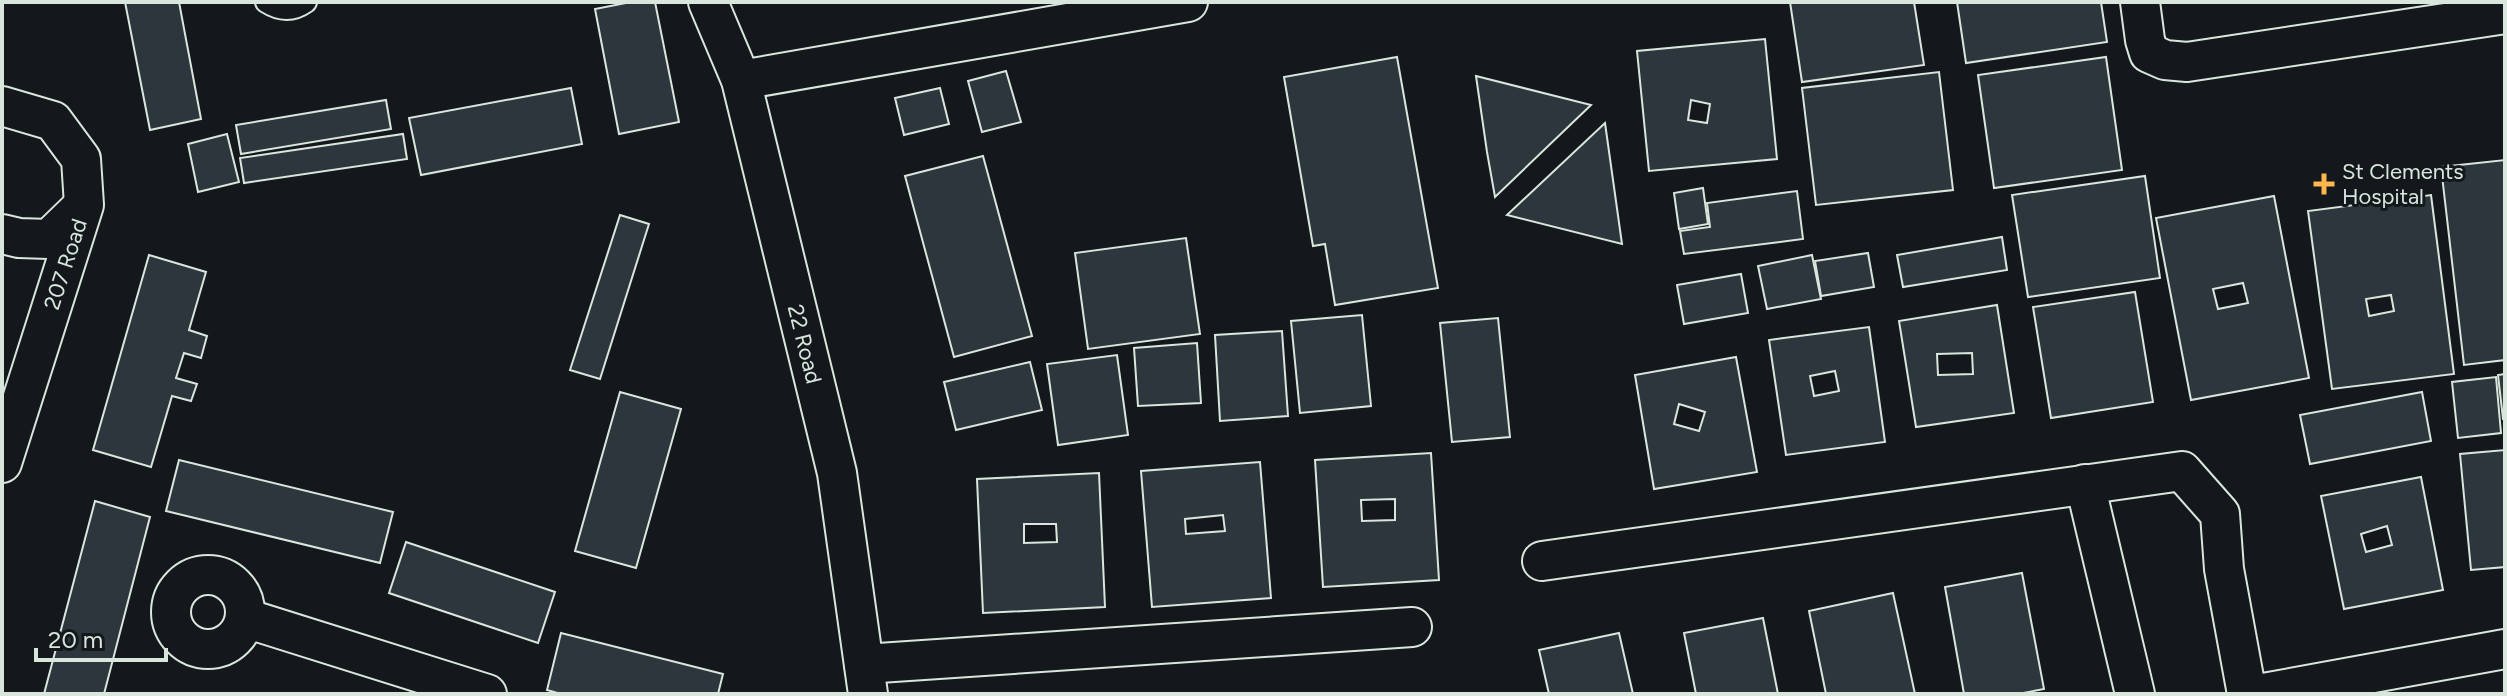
<svg xmlns="http://www.w3.org/2000/svg" width="2507" height="696" font-family="Figtree,sans-serif">
  <style>
    .building { fill: #2c363c; stroke: #d8e6dc; stroke-width: 2; fill-rule: evenodd }
    .lines { fill: none; stroke-linecap: round; stroke-linejoin: round }
    .service-casing { stroke: #d8e6dc; stroke-width: 24 }
    .minor-casing { stroke: #d8e6dc; stroke-width: 42 }
    .service { stroke: #14181c; stroke-width: 20 }
    .minor { stroke: #14181c; stroke-width: 38 }
    .poi-dot { fill: #ffb74d; stroke: #14181c; stroke-width: 3 }
    .labels { text-anchor: middle; stroke-width: 6; stroke-linejoin: round; paint-order: stroke }
    .poi-label { font-size: 22px; fill: #d8e6dc; stroke: #14181c; text-anchor: start }
    .street-label { font-size: 22px; fill: #d8e6dc; stroke: #14181c }
  </style>
  <rect width="100%" height="100%" fill="#14181c"/>
  <!-- building -->
  <g class="building">
    <polygon points="125,2 179,2 201,119 150,130"/>
    <polygon points="631,2 655,2 679,122 619,134 595,9"/>
    <polygon points="1790,2 1914,2 1924,65 1802,82"/>
    <polygon points="1957,2 2101,2 2107,42 1966,63"/>
    <path d="M1765,39L1777,159L1649,171L1637,51ZM1691,100L1710,104L1707,123L1688,120Z"/>
    <polygon points="1397,57 1438,288 1335,305 1325,244 1313,246 1284,77"/>
    <polygon points="2106,57 2122,170 1994,188 1978,75"/>
    <polygon points="1006,71 1021,122 982,132 968,81"/>
    <polygon points="1939,72 1953,190 1816,205 1802,88"/>
    <polygon points="1476,76 1591,105 1495,197 1487,152"/>
    <polygon points="571,88 582,144 421,175 409,118"/>
    <polygon points="940,88 949,124 904,135 895,98"/>
    <polygon points="386,100 391,129 241,154 236,125"/>
    <polygon points="1605,123 1622,244 1507,215"/>
    <polygon points="227,134 239,182 198,192 188,144"/>
    <polygon points="403,134 407,159 244,183 240,158"/>
    <polygon points="983,156 1032,336 954,357 905,176"/>
    <polygon points="2505,160 2505,360 2464,365 2441,167"/>
    <polygon points="2145,176 2160,278 2028,297 2012,195"/>
    <polygon points="1703,188 1708,224 1679,229 1674,193"/>
    <polygon points="1797,191 1803,239 1684,254 1680,231 1710,227 1707,203"/>
    <path d="M2431,195L2454,374L2332,389L2308,211ZM2391,295L2394,311L2369,316L2366,299Z"/>
    <path d="M2274,196L2309,378L2191,400L2156,218ZM2243,283L2248,303L2218,309L2213,289Z"/>
    <polygon points="620,215 649,224 600,379 570,370"/>
    <polygon points="2002,237 2007,270 1903,287 1897,255"/>
    <polygon points="1186,238 1200,334 1088,349 1075,253"/>
    <polygon points="1868,253 1874,287 1821,296 1815,261"/>
    <polygon points="149,255 206,272 189,330 207,336 201,358 184,353 176,378 197,384 191,401 172,396 151,467 93,450"/>
    <polygon points="1812,255 1821,299 1767,309 1758,266"/>
    <polygon points="1741,274 1748,313 1684,324 1677,285"/>
    <polygon points="2135,292 2153,402 2051,418 2033,307"/>
    <path d="M1997,305L2014,413L1916,427L1899,321ZM1972,353L1973,374L1938,375L1937,354Z"/>
    <polygon points="1362,315 1371,406 1300,413 1291,321"/>
    <polygon points="1498,318 1510,437 1452,442 1440,323"/>
    <path d="M1869,327L1885,442L1786,455L1769,340ZM1835,371L1839,391L1814,396L1810,376Z"/>
    <polygon points="1282,331 1288,416 1220,421 1215,335"/>
    <polygon points="1197,343 1201,403 1138,406 1134,348"/>
    <polygon points="1117,355 1128,435 1058,445 1047,364"/>
    <path d="M1736,357L1757,472L1654,489L1635,375ZM1679,404L1705,412L1699,431L1674,424Z"/>
    <polygon points="1030,362 1042,410 956,430 944,382"/>
    <polygon points="2505,374 2505,419 2503,419 2498,375"/>
    <polygon points="2496,377 2501,433 2458,438 2452,382"/>
    <polygon points="620,392 681,409 636,568 575,551"/>
    <polygon points="2422,392 2431,441 2310,464 2300,415"/>
    <polygon points="2505,450 2505,567 2471,570 2460,454"/>
    <path d="M1431,453L1439,580L1323,587L1315,460ZM1395,499V520L1362,521L1361,500Z"/>
    <polygon points="179,460 393,512 380,563 166,511"/>
    <path d="M1260,462L1271,598L1152,607L1141,471ZM1223,515L1225,531L1186,534L1185,519Z"/>
    <path d="M1099,473L1105,607L983,613L977,479ZM1024,524H1056L1057,542L1024,543Z"/>
    <path d="M2421,477L2443,590L2344,609L2321,496ZM2387,526L2392,545L2366,552L2361,534Z"/>
    <polygon points="95,501 150,517 104,694 44,694"/>
    <polygon points="406,542 555,592 538,643 389,593"/>
    <polygon points="2022,573 2044,689 2018,694 1964,694 1945,587"/>
    <polygon points="1893,593 1915,694 1826,694 1809,611"/>
    <polygon points="1763,618 1778,694 1696,694 1684,633"/>
    <polygon points="561,633 723,674 718,694 561,694 547,690"/>
    <polygon points="1619,633 1633,694 1549,694 1539,650"/>
  </g>
  <g class="lines">
    <!-- service casing -->
    <g class="service-casing">
      <path id="service" d="M266,2C280,11 292,12 306,2"/>
    </g>
    <!-- minor casing -->
    <g class="minor-casing">
      <g id="minor">
        <polyline points="708,2 741,80 837,473 868,694"/>
        <polyline points="2140,2 2145,40 2149,53 2165,60 2187,62 2505,14"/>
        <polyline points="741,80 1188,2"/>
        <polyline points="2,106 53,121 81,159 84,205 2,463"/>
        <polyline points="2,234 19,238 49,239 82,207"/>
        <polyline points="2085,484 2135,694"/>
        <polyline points="1542,561 2182,471 2220,514 2224,569 2247,694"/>
        <circle cx="208" cy="612" r="37"/>
        <polyline points="245,618 487,694"/>
        <polyline points="864,664 1412,627"/>
        <polyline points="2258,694 2505,649"/>
      </g>
    </g>
    <!-- service -->
    <use href="#service" class="service"/>
    <!-- minor -->
    <use href="#minor" class="minor"/>
  </g>
  <!-- markers -->
  <path class="poi-dot" d="M2320 172h8v8h8v8h-8v8h-8v-8h-8v-8h8z"/>
  <g class="labels">
    <!-- poi labels -->
    <g class="poi-label">
      <text x="2342" y="179">St Clements<tspan x="2342" dy="25">Hospital</tspan></text>
    </g>
    <!-- street labels -->
    <g class="street-label">
      <text transform="translate(65 264) rotate(-72)" y="8">207 Road</text>
      <text transform="translate(805 344) rotate(76)" y="8">22 Road</text>
    </g>
  </g>
  <!-- border -->
  <rect width="2507" height="696" fill="none" stroke="#d8e6dc" stroke-width="8"/>
  <!-- scale -->
  <path d="M36 648v12h130v-12" fill="none" stroke="#d8e6dc" stroke-width="4"/>
  <text x="48" y="648" font-size="24" fill="#d8e6dc" stroke="#14181c" stroke-width="6" paint-order="stroke">20 m</text>
</svg>
